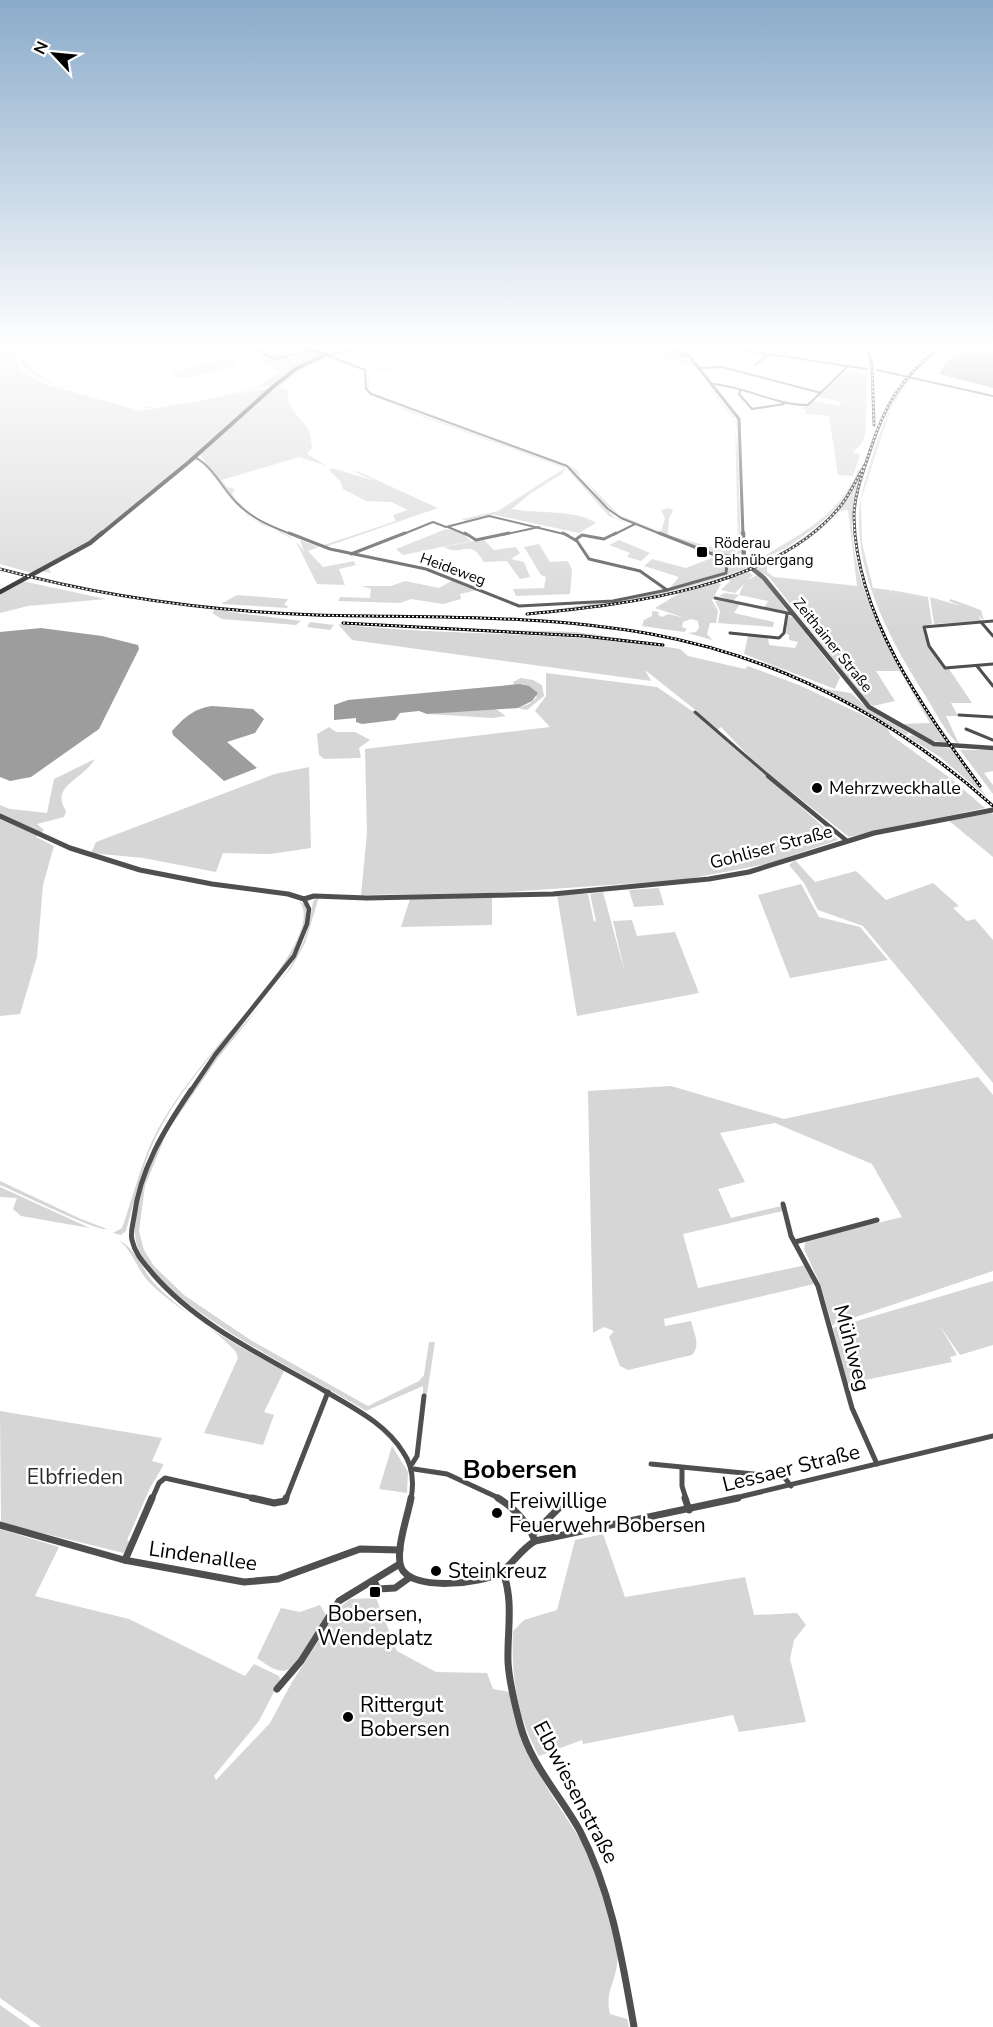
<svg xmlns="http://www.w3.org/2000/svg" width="993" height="2027" font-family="'Nunito Sans',sans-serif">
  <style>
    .green { fill: #d6d6d6; fill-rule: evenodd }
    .water { fill: #9d9d9d }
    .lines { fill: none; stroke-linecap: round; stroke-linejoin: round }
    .minor-far4 { stroke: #4f4f4f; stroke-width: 2 }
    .minor-far3 { stroke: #4f4f4f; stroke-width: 3 }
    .minor-far2 { stroke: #4f4f4f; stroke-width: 4.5 }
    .minor-far1 { stroke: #4f4f4f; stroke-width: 5 }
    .minor { stroke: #4f4f4f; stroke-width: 7 }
    .tertiary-far2 { stroke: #4f4f4f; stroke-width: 3 }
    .tertiary-far1 { stroke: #4f4f4f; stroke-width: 4.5 }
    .tertiary { stroke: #4f4f4f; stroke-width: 5 }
    .secondary-far1 { stroke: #1c1c1c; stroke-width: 4 }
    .secondary { stroke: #1c1c1c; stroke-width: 4.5 }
    .rail-casing { stroke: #000; stroke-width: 3 }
    .rail { stroke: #fff; stroke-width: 1.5; stroke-dasharray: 2; stroke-linecap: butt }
    .poi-dot { fill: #000; stroke: #fff; stroke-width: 2 }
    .labels { text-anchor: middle; stroke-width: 5; stroke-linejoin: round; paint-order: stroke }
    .far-poi-label { font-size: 15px; fill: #000; stroke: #fff; text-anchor: start }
    .far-street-label { font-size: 15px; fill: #000; stroke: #fff }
    .poi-label { font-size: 18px; fill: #000; stroke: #fff; text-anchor: start }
    .street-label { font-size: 18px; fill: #000; stroke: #fff }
    .near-street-label { font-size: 21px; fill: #000; stroke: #fff }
    .near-park-label { font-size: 21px; fill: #2d2d2d; stroke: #fff }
    .near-poi-label { font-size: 21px; fill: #000; stroke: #fff; text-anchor: start }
    .near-quarter-label { font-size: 26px; font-weight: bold; fill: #000; stroke: #fff }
  </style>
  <rect width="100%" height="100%" fill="#fff"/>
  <!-- green -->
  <g class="green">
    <polygon points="0,347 8,347 23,372 48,385 141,411 270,388 192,457 88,543 32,573 0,564"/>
    <polygon points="72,347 18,354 32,369 56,385 139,406 155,407 211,399 255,388 281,371 258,360 267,356 277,359 251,347 304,347 323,355 272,385 218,398 148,408 51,384 26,370 16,353"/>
    <path d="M651,347C670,347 685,353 697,368L693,367L734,417L738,453L736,417L737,419L741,553L735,555L739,549V518L738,549L733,555C700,554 657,532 626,519C607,510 596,493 583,478L619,515L661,532L665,518L661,510L670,508L673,511L669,518L668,535L725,551L738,548L735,421L694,368L659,355L636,353L540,364L414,367L369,371V389L373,393L570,466L578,471L581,477L568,466L376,395L367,389L368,371L371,369C428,365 484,368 541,364C574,362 607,354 640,352Z"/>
    <polygon points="218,353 238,365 182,379 171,373 217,361 219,359 213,354"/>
    <path d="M300,367L309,370L300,369L280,387L288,390C286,408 299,415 308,429C311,434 311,442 312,448L307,454L327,466L299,457L222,480L227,487L235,489L232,494C249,520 294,539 324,545L396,521L393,515L408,510L391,502L366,501L343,489L340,481L329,470L332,468L375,481L355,472L357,471L438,508L325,547L252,517L234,499L200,455L261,398Z"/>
    <path d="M845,371L867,374L866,418L863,419L866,420C866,436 865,442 853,452L860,455L853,476L838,475L829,416L805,414L806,410L801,408L814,401L839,406L842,402L818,397Z"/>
    <path d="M909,377L915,379L909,380L891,408L861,500L862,543L873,588L890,590L892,594L891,590L928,597L932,624L923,626L928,646L943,669H949L972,703H951L958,716H946L959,744C949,739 931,704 923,692C891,641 858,580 859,518C859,495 868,473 874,451C883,424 891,400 909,377Z"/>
    <path d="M400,407L565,467L566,469L561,473L571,470L614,517L631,525L609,516L568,470L531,493L512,509C538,514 575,509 596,523L579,533L495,515L465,521L462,519L498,511L565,468L398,408Z"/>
    <path d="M195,459L202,461C218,480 231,503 251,518C273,534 289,527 304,552L300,540L319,547L308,551L323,567L354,561L356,565L339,569L345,585L317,584L295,540L247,516L203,464L198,460L191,462L93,543L48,567L51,573L42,571V570L92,543Z"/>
    <path d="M858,470H862L839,505L820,524L786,548L750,565C791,538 838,520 858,470Z"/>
    <path d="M859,482C829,568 905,676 950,744L930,740L901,724L930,723L900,671H876L895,701L873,706L867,702L769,577L753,568C783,554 814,537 837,512C845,503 851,490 859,482ZM848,510L857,586L774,577L767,572V566L771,561L813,535L840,511Z"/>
    <polygon points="446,529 461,532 471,541 403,555 396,549"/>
    <path d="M483,539L494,550L516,547L520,553L511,559L524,562L530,577L520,579L507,561L484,562C469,536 462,558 444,547Z"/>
    <polygon points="619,540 650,553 641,561 627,557 630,553 609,545"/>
    <polygon points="539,544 550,562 568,561 572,570 570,594 516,596 513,589 544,588 546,577 541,575 524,547"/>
    <polygon points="710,555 725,558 725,571 669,589 679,577 644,566 652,559 686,568 714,557"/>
    <path d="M729,559L747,568C685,591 625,604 560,609L665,591L728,573Z"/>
    <polygon points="746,570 753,575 748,580 757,575 763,579 788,613 764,608 768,601 739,595 733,601 719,596 725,593 739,595 744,584 735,593 721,590 730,581 728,578"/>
    <polygon points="453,580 478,590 460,594 461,599 443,604 411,599 400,603 338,601 340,597 370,598 371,589 362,586 391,586 405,581 439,588"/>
    <polygon points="22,581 106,599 28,606 0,613 0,594"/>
    <polygon points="715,582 721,584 712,600 718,611 716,623 710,623 707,634 712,640 688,633 696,632 699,628 698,621 691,619 683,622 682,627 687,629 684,632 642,626 644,620 652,616 652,611 659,612 658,615 662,617 668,614 685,618 655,608 680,593"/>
    <polygon points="237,595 288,599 284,605 288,606 287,608 221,604"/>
    <polygon points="930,597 961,606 949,601 951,599 981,610 984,621 978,615 981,621 934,624"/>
    <polygon points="720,600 740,604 734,613 774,622 773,627 718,623 720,611 715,601"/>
    <polygon points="216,609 237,613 334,625 330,630 307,627 310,622 301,621 296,625 222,619 212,613"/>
    <polygon points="788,616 793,617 840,677 835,689 744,654 748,636 768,638 769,645 795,648 798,642 789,640 789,635 786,633"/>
    <path d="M338,624C452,637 567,630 680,649L688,656L745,669L748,666L799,685L886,726L891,735L950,778L985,808L849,837L755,763L721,727L716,731L838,840L767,864L682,880L492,893L361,895L367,833L365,749L550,727L535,711L546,696V673L657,687L695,713L698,712L645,670L651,681L388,645L352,640Z"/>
    <polygon points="382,626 575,632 654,643 588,636"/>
    <path d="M720,650L774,666L826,689L851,693L868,709L909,733L906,735C847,699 785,671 720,650Z"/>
    <polygon points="521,678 533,680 542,685 544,696 527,710 518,708 529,704 537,697 523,684 514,685 513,682"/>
    <polygon points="494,708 506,716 493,718 427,714"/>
    <polygon points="329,727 336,732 355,732 370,740 359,748 361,758 324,759 319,755 317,734"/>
    <polygon points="912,735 932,745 952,749 986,796 940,757 908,737"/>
    <polygon points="960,750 993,750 993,771 984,773 993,785 993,794"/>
    <path d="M95,759C81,781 50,786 66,811L64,817L37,824L44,830L36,837L54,846L43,885L37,957L20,1014L0,1016V805L10,809L47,813L54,779Z"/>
    <polygon points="309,767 311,848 270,854 223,853 216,872 143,858 91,853 96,842 275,774"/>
    <polygon points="991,813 993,814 993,857 948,820"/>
    <polygon points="795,860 815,882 856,871 886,900 933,883 959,906 953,908 967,921 975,919 993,940 993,1083 863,926 818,910 804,883 789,865"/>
    <polygon points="801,884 819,917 860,927 888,960 790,978 758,895"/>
    <polygon points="659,888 664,905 634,907 629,890"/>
    <polygon points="603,892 625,973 613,921 632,920 637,936 675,932 699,993 577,1016 557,895 588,894 594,922 596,921 590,894"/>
    <polygon points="492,896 492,925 401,927 410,899"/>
    <path d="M319,897L305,943L292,967L218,1058L167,1132L145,1186L139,1231L144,1250L154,1266L184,1295L252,1341L368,1406L419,1381L424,1375L429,1342H435L427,1394H423V1386L366,1411C313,1378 154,1303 137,1245C120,1190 192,1087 225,1046C252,1013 288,981 304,940C309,927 311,914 313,901Z"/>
    <path d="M299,901L305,905C312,925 294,952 283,968C244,1022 193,1068 161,1127C143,1160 136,1195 126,1231L121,1235L113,1233L122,1228C134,1195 141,1161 158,1129C173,1102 192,1077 211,1054C230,1029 326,932 299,901Z"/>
    <path d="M978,1077L993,1095V1271L832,1325L821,1286L804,1249L806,1240L902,1217L872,1164L775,1123L720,1133L745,1182L718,1189L731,1218L781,1206L783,1211L683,1234L698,1288L806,1265L814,1284L664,1319L665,1326L691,1321C694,1333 701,1345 692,1355L628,1370L620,1366L609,1337L614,1331L604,1327L593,1333L588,1091L671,1086L784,1119Z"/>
    <path d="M0,1181L81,1219L107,1229C98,1232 17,1192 0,1185Z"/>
    <polygon points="0,1187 90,1228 21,1216 13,1209 17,1198 0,1197"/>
    <path d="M118,1240C134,1246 142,1269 153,1282C188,1320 239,1346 284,1371L264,1412L274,1415L263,1445L204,1433L238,1358L236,1352C212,1324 174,1309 148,1281C137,1269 132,1249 118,1240Z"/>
    <polygon points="993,1281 993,1345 960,1355 940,1326 957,1355 950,1357 952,1362 846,1384 833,1328"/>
    <polygon points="0,1411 162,1438 152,1461 163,1464 163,1466 150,1488 127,1540 130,1542 124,1553 1,1523"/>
    <polygon points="392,1446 408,1472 407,1493 379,1489"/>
    <path d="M0,1529L59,1547L35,1596L129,1619L245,1676L254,1664L279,1676L280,1680L259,1721L214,1776L216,1780L270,1723L292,1682L340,1607L350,1599L376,1598L397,1651L436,1672L487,1673L493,1689L510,1692C519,1721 526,1750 541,1777C561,1813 585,1840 600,1880C608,1901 621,1944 617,1965C614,1985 605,1993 610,2014L627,2019L629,2027H41L0,1998Z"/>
    <path d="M603,1534L625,1597L745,1577L754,1615L797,1613L806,1625L794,1640L790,1659L806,1722L739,1732L733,1715L583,1744L582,1740L539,1756C517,1716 511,1676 513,1631L524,1620L557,1610L575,1540Z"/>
    <path d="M320,1605L326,1615C318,1629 302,1664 287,1670C278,1674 264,1663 257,1658L281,1608L300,1612Z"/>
    <polygon points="0,2005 31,2027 0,2027"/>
  </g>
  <!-- water -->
  <g class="water">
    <polygon points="965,347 993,347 993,388 939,374 946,361 964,351"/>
    <polygon points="41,628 102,636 138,645 139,649 99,729 31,777 10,781 0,777 0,632"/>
    <polygon points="520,684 529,686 538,693 532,701 518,708 427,714 419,711 400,713 395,720 362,724 356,722 356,718 334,720 334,705 348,700"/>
    <path d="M212,706L253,709L264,719L255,733L227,742L257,768L224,781L173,735L172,731C185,717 193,709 212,706Z"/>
  </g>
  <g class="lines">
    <!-- minor-far4 -->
    <g class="minor-far4">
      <polyline points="250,347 275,359 313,349"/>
      <polyline points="686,347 687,355"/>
      <polyline points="723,347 867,369"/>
      <polyline points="326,355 365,370 366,389 371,394 567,466 608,509 621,518 663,535"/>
      <polyline points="329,355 367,347"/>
      <polyline points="783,356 789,347"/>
      <polyline points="755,365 769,354"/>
      <polyline points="699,368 722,367 821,393"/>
      <polyline points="877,370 993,396"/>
      <path d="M712,384C745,386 774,405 808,405L848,366"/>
      <polyline points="740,391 739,394 752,409 784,404"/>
      <path d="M194,457C214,466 223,491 239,505C254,520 273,527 293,535"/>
      <polyline points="448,527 467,535"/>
      <polyline points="401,535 433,522 446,527 489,516 568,535"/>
      <polyline points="502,535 539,527"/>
      <polyline points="613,535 635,524"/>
    </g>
    <!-- minor-far3 -->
    <g class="minor-far3">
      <polyline points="289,533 330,549 426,569 519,606 613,601 667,590 726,573 728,556"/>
      <polyline points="465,533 476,540 509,533"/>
      <polyline points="563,533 577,541 589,559 640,571 667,590"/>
      <polyline points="659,533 715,555 743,557"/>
      <polyline points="575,540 582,535 604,539 616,533"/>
      <polyline points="351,554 405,533"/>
      <polyline points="715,598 792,614"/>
      <polyline points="993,621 924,627 929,646 945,668 993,664"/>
      <polyline points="981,622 993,636"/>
      <polyline points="730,633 779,638 784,633 787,614"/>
      <polyline points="977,666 993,686"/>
      <polyline points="695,712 770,777"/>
      <polyline points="959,715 993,717"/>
      <polyline points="966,729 993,740"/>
    </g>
    <!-- minor-far2 -->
    <g class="minor-far2">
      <polyline points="768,776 847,841"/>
      <polyline points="190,1092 215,1055 294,956 307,924 309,909 304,899"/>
    </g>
    <!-- minor-far1 -->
    <g class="minor-far1">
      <path d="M191,1090C164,1130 140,1169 134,1217C133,1224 130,1233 132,1240C135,1254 144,1263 153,1274C198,1326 266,1357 325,1391C353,1408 385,1423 403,1452C413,1466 414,1483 411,1499"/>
      <polyline points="783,1204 791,1236 818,1286 852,1408 877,1464"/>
      <polyline points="795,1242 877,1220"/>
      <polyline points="412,1464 417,1456 424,1396"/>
      <polyline points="651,1464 784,1477 791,1486"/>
      <polyline points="682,1468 682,1486 686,1499"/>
      <polyline points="414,1469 447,1474 501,1499"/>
      <polyline points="152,1499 159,1483 165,1478 258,1499"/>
      <polyline points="286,1499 328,1392"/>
      <polyline points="731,1499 993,1436"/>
    </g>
    <!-- minor -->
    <g class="minor">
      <polyline points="252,1498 274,1503 285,1501 286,1498"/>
      <path d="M411,1498C408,1515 395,1551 401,1567C410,1592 483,1584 501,1572C514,1563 520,1550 535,1541L738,1498"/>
      <path d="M498,1498C516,1509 528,1522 535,1541"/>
      <polyline points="685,1498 689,1510"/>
      <polyline points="0,1525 124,1560 244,1582 278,1579 360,1549 400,1550"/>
      <polyline points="534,1533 561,1506 570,1503"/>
      <polyline points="125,1560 152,1498"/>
      <path d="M503,1572C514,1602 507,1631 508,1662C509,1682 515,1705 520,1724C530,1764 561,1796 580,1831C612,1893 622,1959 634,2027"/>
      <polyline points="374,1581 378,1589 395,1588 409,1578"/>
      <polyline points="277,1689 301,1661 339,1601 398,1565"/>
    </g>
    <!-- tertiary-far2 -->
    <polyline class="tertiary-far2" points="664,347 690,357 739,419 743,535"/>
    <!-- tertiary-far1 -->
    <polyline class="tertiary-far1" points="743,533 744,562 764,578 869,707 934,744 993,748"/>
    <!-- tertiary -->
    <polyline class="tertiary" points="0,816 70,848 140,870 212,884 288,894 304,899 314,896 367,898 553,894 709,879 749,872 874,833 993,810"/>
    <!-- secondary-far1 -->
    <g class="secondary-far1">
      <polyline points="306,347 326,355"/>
      <polyline points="100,535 189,462 274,386 297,368 326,355"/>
    </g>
    <!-- secondary -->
    <polyline class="secondary" points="0,592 90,543 102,533"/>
    <!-- rail casing -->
    <g class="rail-casing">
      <g id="rail">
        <polyline points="867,347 872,365 874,425"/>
        <path d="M940,347C901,378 885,404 870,451C863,472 854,495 854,517C856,617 923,708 980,786"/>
        <path d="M0,569C103,597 209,611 316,615C428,618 540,614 651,634C782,658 895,718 993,806"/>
        <path d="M527,614C625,605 777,588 842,504C851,492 857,478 865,465"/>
        <polyline points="343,623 583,636 663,645"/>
      </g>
    </g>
    <!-- rail -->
    <use href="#rail" class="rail"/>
  </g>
  <!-- sky -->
  <linearGradient id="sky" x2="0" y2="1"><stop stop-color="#8aabca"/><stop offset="0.55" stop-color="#fff"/><stop offset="1" stop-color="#fff" stop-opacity="0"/></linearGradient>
  <rect width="993" height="630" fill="url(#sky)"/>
  <!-- markers -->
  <g class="poi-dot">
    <rect x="696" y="546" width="12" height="12" rx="3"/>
    <circle cx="817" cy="788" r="6"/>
    <circle cx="497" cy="1513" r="6"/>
    <circle cx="436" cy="1571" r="6"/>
    <rect x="369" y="1586" width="12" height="12" rx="3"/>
    <circle cx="348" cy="1717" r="6"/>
  </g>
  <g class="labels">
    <!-- far-poi labels -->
    <g class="far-poi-label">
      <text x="714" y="548">Röderau<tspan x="714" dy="17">Bahnübergang</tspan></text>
    </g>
    <!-- far-street labels -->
    <g class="far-street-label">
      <text transform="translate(453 569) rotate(20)" y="5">Heideweg</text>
      <text transform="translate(833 645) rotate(51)" y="5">Zeithainer Straße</text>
    </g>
    <!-- poi labels -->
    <g class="poi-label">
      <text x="829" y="794">Mehrzweckhalle</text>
    </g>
    <!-- street labels -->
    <g class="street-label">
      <text transform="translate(771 847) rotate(-15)" y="6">Gohliser Straße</text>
    </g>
    <!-- near-street labels -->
    <g class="near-street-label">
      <text transform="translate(852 1348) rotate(75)" y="7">Mühlweg</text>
      <text transform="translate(791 1468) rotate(-14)" y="7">Lessaer Straße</text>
      <text transform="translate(203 1556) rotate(8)" y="7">Lindenallee</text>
      <text transform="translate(576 1792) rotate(62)" y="7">Elbwiesenstraße</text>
    </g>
    <!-- near-park labels -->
    <g class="near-park-label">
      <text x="75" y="1484">Elbfrieden</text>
    </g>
    <!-- near-poi labels -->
    <g class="near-poi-label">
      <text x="509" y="1508">Freiwillige<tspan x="509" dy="24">Feuerwehr Bobersen</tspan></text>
      <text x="448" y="1578">Steinkreuz</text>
      <text x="375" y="1621" text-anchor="middle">Bobersen,<tspan x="375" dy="24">Wendeplatz</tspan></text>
      <text x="360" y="1712">Rittergut<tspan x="360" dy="24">Bobersen</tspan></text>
    </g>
    <!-- near-quarter labels -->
    <g class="near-quarter-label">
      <text x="520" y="1478">Bobersen</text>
    </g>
  </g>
  <!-- north arrow -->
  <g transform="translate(54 54) rotate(296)" stroke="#ffffff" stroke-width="4.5" paint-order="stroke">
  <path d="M0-4.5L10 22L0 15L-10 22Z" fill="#000000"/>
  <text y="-9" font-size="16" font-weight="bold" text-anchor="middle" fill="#000000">N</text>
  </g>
</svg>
